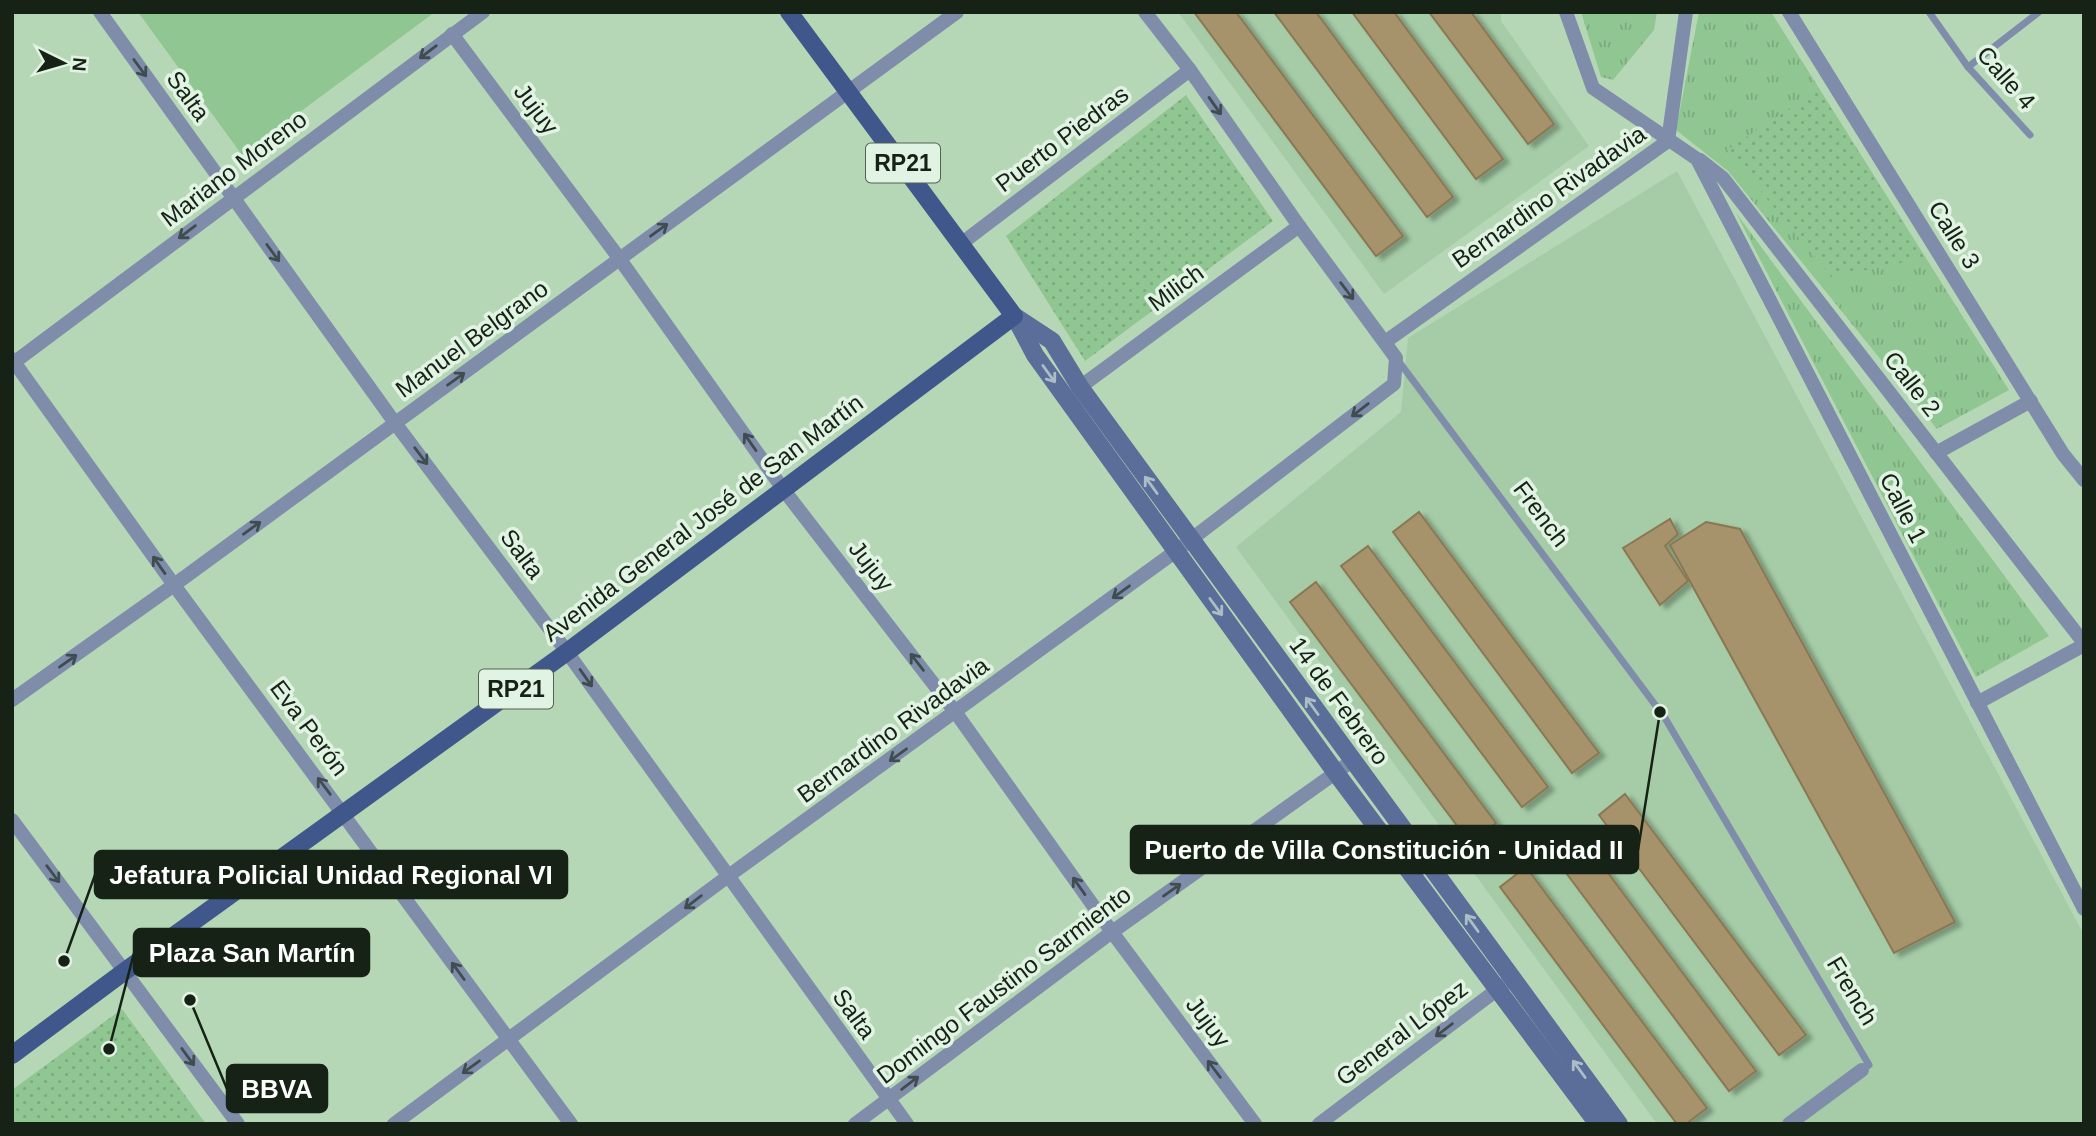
<svg xmlns="http://www.w3.org/2000/svg" width="2096" height="1136" font-family="Arial,sans-serif">
  <style>
    .built { fill: #a5cca6 }
    .grass { fill: url(#grass-tufts) }
    .park { fill: url(#park-dots) }
    .pitch { fill: #90c692 }
    .building { fill: #a6936c; stroke: #8a7852; stroke-width: 2; filter: url(#shadow) }
    .lines { fill: none; stroke-linecap: round; stroke-linejoin: round }
    .service { stroke: #7f8dab; stroke-width: 7 }
    .minor { stroke: #7f8dab; stroke-width: 14 }
    .secondary { stroke: #5a6e99; stroke-width: 18 }
    .primary { stroke: #40578c; stroke-width: 18 }
    .oneway { stroke: #3f4d51 }
    .oneway2 { stroke: #abbec5 }
    .labels { text-anchor: middle; stroke-width: 7; stroke-linejoin: round; paint-order: stroke }
    .shield { fill: #e1f3e2; stroke: #526152; stroke-width: 2 }
    .shield-label { font-size: 23px; font-weight: bold; fill: #152215 }
    .street-label { font-size: 24px; fill: #152215; stroke: #e1f3e2 }
    .leader { fill: none; stroke: #152215; stroke-width: 2.5 }
    .callout-dot { fill: #152215; stroke: #e1f3e2; stroke-width: 2.5 }
    .callout { fill: #152215; stroke: #152215; stroke-width: 2.5 }
    .callout-label { font-size: 26px; text-anchor: middle; font-weight: bold; fill: #fff }
  </style>
  <defs>
    <pattern id="grass-tufts" width="24" height="20" patternUnits="userSpaceOnUse" patternTransform="scale(1.75)"><rect width="24" height="20" fill="#90c692"/><path d="M3 7l-1-3M5 7V3M7 7l1-3M15 17l-1-3M17 17v-4M19 17l1-3" fill="none" stroke="#7baa7d"/></pattern>
    <pattern id="park-dots" width="8" height="8" patternUnits="userSpaceOnUse" patternTransform="scale(1.75)"><rect width="8" height="8" fill="#90c692"/><path d="M2 2h.1M6 6h.1" fill="none" stroke="#7baa7d" stroke-width="1.8" stroke-linecap="round"/></pattern>
    <filter id="shadow"><feDropShadow dx="6" dy="3.5" stdDeviation="2" flood-color="#0004"/></filter>
  </defs>
  <rect width="100%" height="100%" fill="#b5d7b6"/>
  <!-- built -->
  <g class="built">
    <polygon points="1178,12 1501,12 1501,21 1589,146 1384,294"/>
    <polygon points="1677,171 2084,935 2084,1124 1657,1124 1236,547 1401,412 1408,338"/>
  </g>
  <!-- grass -->
  <g class="grass">
    <polygon points="1581,12 1657,12 1654,30 1613,80 1601,77"/>
    <polygon points="1699,12 1771,12 2009,390 1937,429 1728,171 1676,130"/>
    <polygon points="1736,213 2049,636 1976,677"/>
  </g>
  <!-- park -->
  <g class="park">
    <polygon points="1819,89 1925,258 1831,277 1727,150"/>
    <polygon points="1186,95 1273,221 1085,361 1006,236"/>
    <polygon points="122,1009 206,1124 12,1124 12,1090"/>
  </g>
  <!-- pitch -->
  <polygon class="pitch" points="138,12 435,12 242,155"/>
  <!-- building -->
  <g class="building">
    <polygon points="1194,12 1236,12 1403,236 1376,256"/>
    <polygon points="1274,12 1316,12 1453,197 1427,217"/>
    <polygon points="1352,12 1394,12 1503,159 1476,179"/>
    <polygon points="1429,12 1471,12 1554,124 1528,144"/>
    <polygon points="1419,512 1599,753 1572,773 1393,532"/>
    <polygon points="1670,519 1678,534 1665,546 1688,581 1660,605 1623,548"/>
    <polygon points="1706,522 1740,529 1955,922 1894,953 1670,545"/>
    <polygon points="1368,546 1548,787 1522,807 1341,566"/>
    <polygon points="1316,582 1496,823 1470,843 1290,602"/>
    <polygon points="1625,794 1806,1035 1779,1055 1599,815"/>
    <polygon points="1576,830 1756,1071 1729,1091 1549,850"/>
    <polygon points="1526,867 1707,1108 1686,1124 1677,1124 1500,887"/>
  </g>
  <g class="lines">
    <!-- service -->
    <g class="service">
      <polyline points="1929,12 1968,67 2030,135"/>
      <polyline points="1968,67 2039,12"/>
      <polyline points="1397,359 1665,718 1869,1065 1862,1070"/>
    </g>
    <!-- minor -->
    <g class="minor">
      <polyline points="100,12 395,423 567,652 907,1124"/>
      <polyline points="1566,12 1593,88 1697,159 2084,909"/>
      <polyline points="1789,12 2063,454 2084,480"/>
      <polyline points="452,34 619,258 783,489 956,713 1112,932 1255,1124"/>
      <polyline points="1700,160 1723,178 2084,643"/>
      <polyline points="962,243 1190,70"/>
      <polyline points="1385,342 1668,141 1686,12"/>
      <polyline points="12,359 174,585 571,1124"/>
      <polyline points="12,364 483,12"/>
      <polyline points="1080,387 1299,226"/>
      <polyline points="1936,453 2031,401"/>
      <polyline points="12,700 174,585 957,12"/>
      <polyline points="1977,703 2084,645"/>
      <polyline points="12,820 238,1124"/>
      <polyline points="394,1124 727,877 1176,551 1394,384 1396,358 1299,226 1190,70 1145,12"/>
      <polyline points="855,1124 1112,932 1352,761"/>
      <polyline points="1319,1124 1506,983"/>
      <polyline points="1789,1124 1862,1070"/>
    </g>
    <!-- secondary -->
    <g class="secondary">
      <polyline points="1014,316 1052,341 1080,387 1619,1124"/>
      <polyline points="1016,319 1035,355 1336,773 1598,1124"/>
    </g>
    <!-- primary -->
    <polyline class="primary" points="12,1055 125,971 567,652 1014,316 789,12"/>
  </g>
  <!-- one-way arrows -->
  <defs><path id="oneway-shaft" d="M-6 0H5M1.5-3L5.5 0L1.5 3" fill="none" stroke-width="1.6" stroke-linecap="round" stroke-linejoin="round" transform="scale(1.75)"/></defs>
  <g class="oneway">
    <use href="#oneway-shaft" transform="translate(428 52) rotate(143)"/>
    <use href="#oneway-shaft" transform="translate(140 68) rotate(54)"/>
    <use href="#oneway-shaft" transform="translate(1215 106) rotate(55)"/>
    <use href="#oneway-shaft" transform="translate(659 230) rotate(-36)"/>
    <use href="#oneway-shaft" transform="translate(187 232) rotate(143)"/>
    <use href="#oneway-shaft" transform="translate(273 253) rotate(54)"/>
    <use href="#oneway-shaft" transform="translate(1347 291) rotate(53)"/>
    <use href="#oneway-shaft" transform="translate(456 379) rotate(-36)"/>
    <use href="#oneway-shaft" transform="translate(1360 410) rotate(142)"/>
    <use href="#oneway-shaft" transform="translate(750 442) rotate(-125)"/>
    <use href="#oneway-shaft" transform="translate(421 456) rotate(53)"/>
    <use href="#oneway-shaft" transform="translate(252 528) rotate(-36)"/>
    <use href="#oneway-shaft" transform="translate(159 565) rotate(-125)"/>
    <use href="#oneway-shaft" transform="translate(1121 592) rotate(144)"/>
    <use href="#oneway-shaft" transform="translate(68 661) rotate(-35)"/>
    <use href="#oneway-shaft" transform="translate(917 662) rotate(-128)"/>
    <use href="#oneway-shaft" transform="translate(586 678) rotate(55)"/>
    <use href="#oneway-shaft" transform="translate(898 755) rotate(144)"/>
    <use href="#oneway-shaft" transform="translate(324 786) rotate(-127)"/>
    <use href="#oneway-shaft" transform="translate(53 874) rotate(53)"/>
    <use href="#oneway-shaft" transform="translate(1079 886) rotate(-125)"/>
    <use href="#oneway-shaft" transform="translate(1172 890) rotate(-35)"/>
    <use href="#oneway-shaft" transform="translate(693 902) rotate(143)"/>
    <use href="#oneway-shaft" transform="translate(458 971) rotate(-126)"/>
    <use href="#oneway-shaft" transform="translate(1444 1030) rotate(143)"/>
    <use href="#oneway-shaft" transform="translate(188 1057) rotate(54)"/>
    <use href="#oneway-shaft" transform="translate(471 1067) rotate(144)"/>
    <use href="#oneway-shaft" transform="translate(1214 1069) rotate(-127)"/>
    <use href="#oneway-shaft" transform="translate(910 1083) rotate(-37)"/>
  </g>
  <g class="oneway2">
    <use href="#oneway-shaft" transform="translate(1049 374) rotate(54)"/>
    <use href="#oneway-shaft" transform="translate(1151 485) rotate(-126)"/>
    <use href="#oneway-shaft" transform="translate(1216 607) rotate(54)"/>
    <use href="#oneway-shaft" transform="translate(1312 706) rotate(-126)"/>
    <use href="#oneway-shaft" transform="translate(1472 923) rotate(-126)"/>
    <use href="#oneway-shaft" transform="translate(1579 1069) rotate(-126)"/>
  </g>
  <g class="labels">
    <!-- shield labels -->
    <g class="shield">
      <rect x="866" y="143.5" width="74" height="39" rx="5"/>
      <rect x="479" y="669.5" width="74" height="39" rx="5"/>
    </g>
    <g class="shield-label">
      <text x="903" y="171">RP21</text>
      <text x="516" y="697">RP21</text>
    </g>
    <!-- street labels -->
    <g class="street-label">
      <text transform="translate(2006 78) rotate(49)" y="8">Calle 4</text>
      <text transform="translate(188 96) rotate(54)" y="8">Salta</text>
      <text transform="translate(536 109) rotate(53)" y="8">Jujuy</text>
      <text transform="translate(1062 139) rotate(-37)" y="8">Puerto Piedras</text>
      <text transform="translate(234 169) rotate(-37)" y="8">Mariano Moreno</text>
      <text transform="translate(1549 197) rotate(-35)" y="8">Bernardino Rivadavia</text>
      <text transform="translate(1954 235) rotate(58)" y="8">Calle 3</text>
      <text transform="translate(1176 288) rotate(-36)" y="8">Milich</text>
      <text transform="translate(472 339) rotate(-36)" y="8">Manuel Belgrano</text>
      <text transform="translate(1912 384) rotate(52)" y="8">Calle 2</text>
      <text transform="translate(1903 508) rotate(63)" y="8">Calle 1</text>
      <text transform="translate(1541 514) rotate(53)" y="8">French</text>
      <text transform="translate(703 518) rotate(-37)" y="8">Avenida General José de San Martín</text>
      <text transform="translate(522 554) rotate(53)" y="8">Salta</text>
      <text transform="translate(871 566) rotate(52)" y="8">Jujuy</text>
      <text transform="translate(1339 701) rotate(54)" y="8">14 de Febrero</text>
      <text transform="translate(309 728) rotate(53)" y="8">Eva Perón</text>
      <text transform="translate(893 730) rotate(-36)" y="8">Bernardino Rivadavia</text>
      <text transform="translate(1004 985) rotate(-37)" y="8">Domingo Faustino Sarmiento</text>
      <text transform="translate(1852 991) rotate(59)" y="8">French</text>
      <text transform="translate(854 1014) rotate(54)" y="8">Salta</text>
      <text transform="translate(1208 1022) rotate(53)" y="8">Jujuy</text>
      <text transform="translate(1402 1033) rotate(-37)" y="8">General López</text>
    </g>
  </g>
  <!-- callouts -->
  <path class="leader" d="M1660 712L1638 850M64 961L95 875M109 1049L134 953M190 1000L227 1089"/>
  <g class="callout-dot">
    <circle cx="1660" cy="712" r="7"/>
    <circle cx="64" cy="961" r="7"/>
    <circle cx="109" cy="1049" r="7"/>
    <circle cx="190" cy="1000" r="7"/>
  </g>
  <g class="callout">
    <rect x="1131" y="826" width="507" height="47" rx="7"/>
    <rect x="95" y="851" width="472" height="47" rx="7"/>
    <rect x="134" y="929" width="235" height="47" rx="7"/>
    <rect x="227" y="1065" width="100" height="47" rx="7"/>
  </g>
  <g class="callout-label">
    <text x="1384" y="859">Puerto de Villa Constitución - Unidad II</text>
    <text x="331" y="884">Jefatura Policial Unidad Regional VI</text>
    <text x="252" y="962">Plaza San Martín</text>
    <text x="277" y="1098">BBVA</text>
  </g>
  <!-- border -->
  <rect width="2096" height="1136" fill="none" stroke="#152215" stroke-width="28"/>
  <!-- north arrow -->
  <g transform="translate(63 63) rotate(95)" stroke="#e1f3e2" stroke-width="5" paint-order="stroke">
  <path d="M0-5L12 26L0 18L-12 26Z" fill="#152215"/>
  <text y="-10" font-size="19" font-weight="bold" text-anchor="middle" fill="#152215">N</text>
  </g>
</svg>
